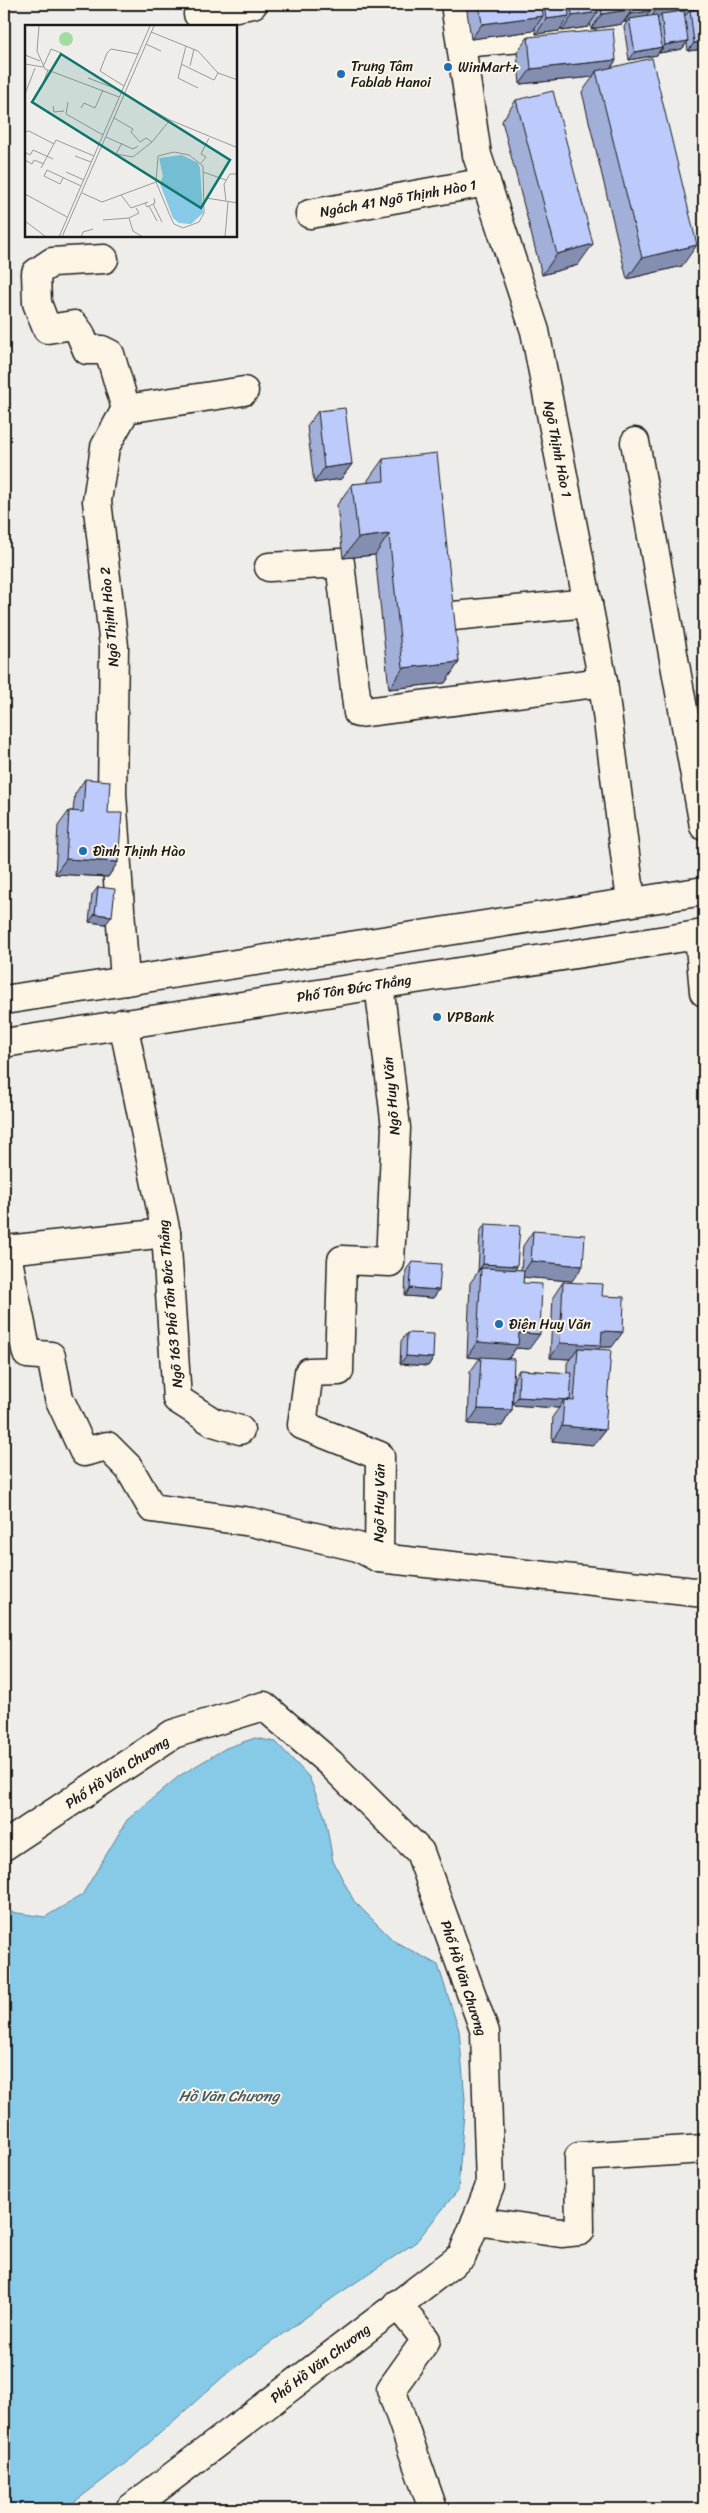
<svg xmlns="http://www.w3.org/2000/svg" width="708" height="2513" font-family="Sriracha,sans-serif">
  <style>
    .water { fill: #86cae7; stroke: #5c8496 }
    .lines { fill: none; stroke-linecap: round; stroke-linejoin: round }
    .minor-casing { stroke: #1c1c1c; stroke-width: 31 }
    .major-casing { stroke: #1c1c1c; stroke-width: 31 }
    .minor { stroke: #fcf5e5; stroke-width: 28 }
    .major { stroke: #fcf5e5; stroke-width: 28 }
    .wall { fill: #a2afd9; stroke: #1c1c1c }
    .shaded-wall { fill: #848eb0; stroke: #1c1c1c }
    .building { fill: #bccbfc; stroke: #1c1c1c }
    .poi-dot { fill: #1f6fb2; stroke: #fcf5e5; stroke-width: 2 }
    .labels { text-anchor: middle; stroke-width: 4; stroke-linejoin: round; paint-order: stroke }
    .poi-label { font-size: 14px; fill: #1c1c1c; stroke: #fcf5e5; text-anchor: start }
    .street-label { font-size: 14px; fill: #1c1c1c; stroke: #fcf5e5 }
    .water-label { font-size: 15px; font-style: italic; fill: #415963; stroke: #fcf5e5 }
    .inset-road { fill: none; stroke: #9b9998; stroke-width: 1 }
    .view { fill: #0f766e; fill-opacity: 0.15; stroke: #0f766e; stroke-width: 2.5 }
    .inset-edge { fill: none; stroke: #1c1c1c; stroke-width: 2.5 }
  </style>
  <rect width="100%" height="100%" fill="#efedea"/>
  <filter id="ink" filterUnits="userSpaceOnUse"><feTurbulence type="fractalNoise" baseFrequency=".02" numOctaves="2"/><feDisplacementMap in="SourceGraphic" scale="10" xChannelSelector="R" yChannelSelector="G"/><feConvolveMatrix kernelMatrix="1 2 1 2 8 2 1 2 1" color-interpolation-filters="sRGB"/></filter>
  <g filter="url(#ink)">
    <!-- water -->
    <polygon class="water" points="255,1738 276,1742 309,1777 325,1817 333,1861 354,1901 394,1941 438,1965 459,2030 465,2099 458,2190 416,2242 337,2295 224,2376 131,2459 65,2509 4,2509 4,1911 45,1917 82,1895 127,1820 179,1776 226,1748"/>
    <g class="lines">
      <!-- minor casing -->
      <g class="minor-casing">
        <g id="minor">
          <polyline points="455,4 477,155 535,331 603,682 631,901"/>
          <polyline points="198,14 253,4"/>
          <polyline points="461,43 581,33"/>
          <polyline points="310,214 486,182"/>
          <polyline points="104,259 52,262 36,273 37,303 47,329 74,325 80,333 87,350 102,350 110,354 126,409"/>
          <polyline points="635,442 704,826"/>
          <polyline points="269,567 340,563 358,713 603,682"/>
          <polyline points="443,617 588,603"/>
          <polyline points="699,935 704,992"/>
          <polyline points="125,981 112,794 114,646 97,501 105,447 126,409 244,391"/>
          <polyline points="379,984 396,1128 390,1262 342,1260 339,1371 309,1372 302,1425 380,1456 379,1558 704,1593"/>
          <polyline points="123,1023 166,1233 177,1399 213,1422 240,1430"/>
          <polyline points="166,1233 6,1250 27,1354 51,1356 59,1398 84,1452 107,1446 129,1468 152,1508 251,1522 358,1547 379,1558"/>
          <polyline points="4,1846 173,1734 264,1706 330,1763 420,1852 485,2032 490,2186 462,2256 130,2509"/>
          <polyline points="476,2221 561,2233 580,2231 579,2157 704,2149"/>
          <polyline points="397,2304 426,2340 391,2389 433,2509"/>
        </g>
      </g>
      <!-- major casing -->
      <g class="major-casing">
        <g id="major">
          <polyline points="4,1000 704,891"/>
          <polyline points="4,1043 704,934"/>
        </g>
      </g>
      <!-- minor -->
      <use href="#minor" class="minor"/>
      <!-- major -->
      <use href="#major" class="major"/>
    </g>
    <!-- wall -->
    <g class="wall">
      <polygon points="466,4 704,4 704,49 688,51 687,43 682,49 659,53 659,51 657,55 629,60 624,27 627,22 624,22 624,21 622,24 591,29 590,23 588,27 562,31 561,27 559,31 536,34 535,28 533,31 471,39"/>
      <polygon points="528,37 616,60 611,68 682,266 627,279 582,92 593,77 520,84 517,52"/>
      <polygon points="516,100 578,265 542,275 502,121"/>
      <polygon points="318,411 352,464 341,479 314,483 307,426"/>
      <polygon points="383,459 459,662 445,683 389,689 375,555 343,558 337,505 352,484 368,483 368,480"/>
      <polygon points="85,779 108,813 118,862 108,877 55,874 58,826 69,811 73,811 75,794"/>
      <polygon points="98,887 106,924 89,922 92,895"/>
      <polygon points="485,1224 517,1266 515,1270 521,1270 523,1246 533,1231 572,1281 523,1277 523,1283 529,1349 516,1348 509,1358 512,1410 502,1426 468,1424 470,1372 480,1358 467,1357 470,1283 478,1272 480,1232"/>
      <polygon points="412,1262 439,1290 433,1298 405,1296 406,1270"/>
      <polygon points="563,1282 602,1296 612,1347 600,1347 598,1349 605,1430 594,1445 552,1441 553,1416 559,1408 512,1405 514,1378 519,1370 567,1373 567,1363 570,1359 550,1358 553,1297"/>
      <polygon points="407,1333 433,1358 428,1366 400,1364 401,1341"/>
    </g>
    <!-- shaded-wall -->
    <g class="shaded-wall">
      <polygon points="675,4 681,4 671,18 661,14 657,20 648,21 659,6"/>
      <polygon points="704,6 704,8 690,10 686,15 674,17 680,9"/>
      <polygon points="633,9 622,24 591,29 602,14"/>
      <polygon points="650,11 645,19 629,19 627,22 624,22 630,14"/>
      <polygon points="598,12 588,27 562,31 572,16"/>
      <polygon points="543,16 533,31 471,39 482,24"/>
      <polygon points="569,16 559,31 536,34 546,19"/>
      <polygon points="688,41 682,49 659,53 665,45"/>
      <polygon points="704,42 704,49 688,51 694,43"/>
      <polygon points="662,47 657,55 629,60 635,52"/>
      <polygon points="616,60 606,75 596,71 593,77 520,84 531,69"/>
      <polygon points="593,244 578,265 542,275 557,254"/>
      <polygon points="697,245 682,266 627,279 642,258"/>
      <polygon points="352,464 341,479 314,483 324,468"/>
      <polygon points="389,534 375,555 343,558 358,538"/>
      <polygon points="459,662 445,683 389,689 403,668"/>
      <polygon points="66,859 118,862 108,877 55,874"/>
      <polygon points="95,914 112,916 106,924 89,922"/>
      <polygon points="531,1261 583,1266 572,1281 520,1277"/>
      <polygon points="483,1264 517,1266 512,1274 481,1268 477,1272"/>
      <polygon points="410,1288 439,1290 433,1298 405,1296"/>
      <polygon points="602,1331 623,1332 612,1347 600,1347 590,1360 578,1348 570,1359 550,1358 560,1343"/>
      <polygon points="519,1333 540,1334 529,1349 516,1348 507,1360 467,1357 477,1342"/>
      <polygon points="406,1356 433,1358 428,1366 400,1364"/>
      <polygon points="518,1397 570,1400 565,1408 564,1400 559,1408 512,1405"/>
      <polygon points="478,1409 512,1410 502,1426 468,1424"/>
      <polygon points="562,1426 605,1430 594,1445 552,1441"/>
    </g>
    <!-- building -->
    <g class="building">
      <polygon points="479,4 542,4 543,16 482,24"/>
      <polygon points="544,4 568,4 569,16 546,19"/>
      <polygon points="571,4 597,4 598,12 572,16"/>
      <polygon points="600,4 632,4 633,9 602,14"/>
      <polygon points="632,4 649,4 650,11 630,14 633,9"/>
      <polygon points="659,4 675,4 659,6"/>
      <polygon points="681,4 704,4 704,6 680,9 679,6"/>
      <polygon points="704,8 704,42 694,43 690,10"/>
      <polygon points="684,11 688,41 665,45 661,14"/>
      <polygon points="657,15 662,47 635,52 629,19"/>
      <polygon points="613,29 616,60 531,69 528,37"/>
      <polygon points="652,58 697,245 642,258 596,71"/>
      <polygon points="553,91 593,244 557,254 516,100"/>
      <polygon points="345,408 352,464 324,468 318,411"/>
      <polygon points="437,453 459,662 403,668 389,534 358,538 352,484 384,481 383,459"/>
      <polygon points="85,779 110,781 108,813 122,813 118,862 66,859 69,811 83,812"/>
      <polygon points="98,887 115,889 112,916 95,914"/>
      <polygon points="485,1224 520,1226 517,1266 483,1264"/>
      <polygon points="533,1231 585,1235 583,1266 531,1261"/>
      <polygon points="412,1262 441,1264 439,1290 410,1288"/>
      <polygon points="481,1268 524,1270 523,1283 542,1284 540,1334 519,1333 518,1345 477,1342"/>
      <polygon points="563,1282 603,1284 602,1296 624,1297 623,1332 602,1331 601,1345 560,1343"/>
      <polygon points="407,1333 434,1334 433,1358 406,1356"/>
      <polygon points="578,1348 611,1350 605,1430 562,1426 564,1400 574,1401"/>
      <polygon points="481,1357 514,1359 512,1410 478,1409"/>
      <polygon points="519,1370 572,1373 570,1400 518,1397"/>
    </g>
  </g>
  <!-- markers -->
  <g class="poi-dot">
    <circle cx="448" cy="67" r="5"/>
    <circle cx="341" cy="74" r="5"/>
    <circle cx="83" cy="851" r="5"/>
    <circle cx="437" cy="1017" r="5"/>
    <circle cx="499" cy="1324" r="5"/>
  </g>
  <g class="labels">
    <!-- poi labels -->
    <g class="poi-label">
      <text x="351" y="71">Trung Tâm<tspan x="351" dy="16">Fablab Hanoi</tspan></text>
      <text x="458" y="72">WinMart+</text>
      <text x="93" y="856">Đình Thịnh Hào</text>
      <text x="447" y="1022">VPBank</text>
      <text x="509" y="1329">Điện Huy Văn</text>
    </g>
    <!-- street labels -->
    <g class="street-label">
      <text transform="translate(398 198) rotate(-10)" y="5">Ngách 41 Ngõ Thịnh Hào 1</text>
      <text transform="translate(558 449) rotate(79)" y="5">Ngõ Thịnh Hào 1</text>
      <text transform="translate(109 617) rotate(-95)" y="5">Ngõ Thịnh Hào 2</text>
      <text transform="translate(354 988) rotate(-9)" y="5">Phố Tôn Đức Thắng</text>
      <text transform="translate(391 1096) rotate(-95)" y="5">Ngõ Huy Văn</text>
      <text transform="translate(170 1304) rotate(-95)" y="5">Ngõ 163 Phố Tôn Đức Thắng</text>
      <text transform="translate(379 1503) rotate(-89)" y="5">Ngõ Huy Văn</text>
      <text transform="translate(117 1772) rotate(-33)" y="5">Phố Hồ Văn Chương</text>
      <text transform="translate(464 1978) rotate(72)" y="5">Phố Hồ Văn Chương</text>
      <text transform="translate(320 2363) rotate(-37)" y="5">Phố Hồ Văn Chương</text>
    </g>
    <!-- water labels -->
    <g class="water-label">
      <text x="229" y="2101">Hồ Văn Chương</text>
    </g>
  </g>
  <!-- overview -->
  <g transform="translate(25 25)">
    <rect width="212" height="212" fill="#efedea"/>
    <path d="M34 14a7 7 0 1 1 14 0a7 7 0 1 1-14 0Z" fill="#a2dca1"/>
    <path d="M157,130L173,138L175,143L178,188L166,199L154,198L148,193L135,159L138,151L134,133Z" fill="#86cae7"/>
    <path class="inset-road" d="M14,1L12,26L20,44L94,72M126,7L173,26L193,48L213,55M121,19L136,26M161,21L153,53L173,63M0,30L15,36M0,39L18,42L26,24L36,28M156,39L189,55L193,48M165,41L169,24M63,53L97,66M99,61L75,46L82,28L86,24L113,29M16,64L23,45M0,69L10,43M99,69L145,95L213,123M43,77L41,89L78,110M28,81L29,87L39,86M56,83L59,78L70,83L78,65M89,93L108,104L106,107L115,117L121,113L127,117L145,95M0,107L4,106L29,119M81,112L108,124L113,121M97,118L91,129L108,132L127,117M0,127L5,130L8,125L28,134M149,127L164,130L178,141L179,188L174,197L158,203L149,199L146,193L131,157L133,131ZM50,131L66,137M0,135L7,139L9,135L19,139M176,138L181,132L176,129L184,113M16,143L31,115L69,131M41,147L59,155M178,147L201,155M38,153L35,159L19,151L22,145L56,161M57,168L77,177L131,157M0,169L42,192M96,170L106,183L123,177M181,173L213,178M201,176L199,159L205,149H213M120,178L122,182L130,178L129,173M128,179L137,197M124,181L132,196M104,193L108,206L118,212M78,195L104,193L114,188L111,183M0,196L21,212M34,212L125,1M37,212L129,1M56,212L58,207L68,204M200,212L203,177"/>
    <path class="view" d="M36,29L205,135L176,183L7,77Z"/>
    <rect width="212" height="212" class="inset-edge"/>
  </g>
  <!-- margin -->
  <rect width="708" height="2513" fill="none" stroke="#fcf5e5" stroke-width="20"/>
  <rect x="10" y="10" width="688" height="2493" fill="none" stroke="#1c1c1c" stroke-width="2" filter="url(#ink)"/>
</svg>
